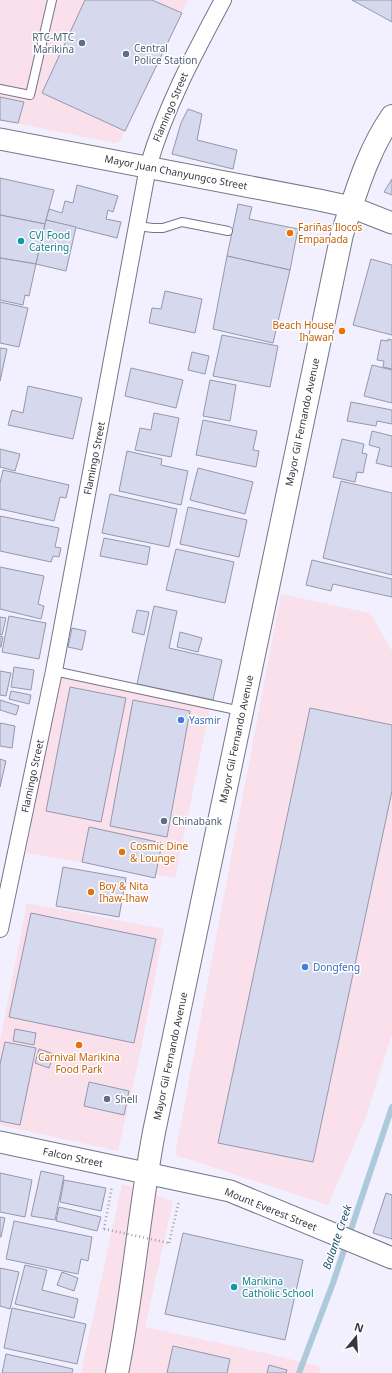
<svg xmlns="http://www.w3.org/2000/svg" width="392" height="1373" font-family="'Noto Sans',sans-serif">
  <style>
    .commercial { fill: #f9e0ea }
    .lines { fill: none; stroke-linecap: round; stroke-linejoin: round }
    .stream { stroke: #adcadc; stroke-width: 6 }
    .building { fill: #d6d8ee; stroke: #9597ac }
    .service-casing { stroke: #787488; stroke-width: 10 }
    .minor-casing { stroke: #787488; stroke-width: 18 }
    .tertiary-casing { stroke: #787488; stroke-width: 23 }
    .secondary-casing { stroke: #787488; stroke-width: 24 }
    .path { stroke: #9e9ca7; stroke-width: 2.5; stroke-dasharray: 1 3; stroke-linecap: butt }
    .service { stroke: #fff; stroke-width: 8 }
    .minor { stroke: #fff; stroke-width: 16 }
    .tertiary { stroke: #fff; stroke-width: 21 }
    .secondary { stroke: #fff; stroke-width: 22 }
    .path-bridge { stroke: #9e9ca7; stroke-width: 2.5; stroke-dasharray: 1 3; stroke-linecap: butt }
    .service-dot { fill: #5c6f8a; stroke: #fff; stroke-width: 1.5 }
    .food-dot { fill: #e8710a; stroke: #fff; stroke-width: 1.5 }
    .culture-dot { fill: #0f9aa8; stroke: #fff; stroke-width: 1.5 }
    .shop-dot { fill: #3f7fe0; stroke: #fff; stroke-width: 1.5 }
    .labels { text-anchor: middle; stroke-width: 3; stroke-linejoin: round; paint-order: stroke }
    .service-label { font-size: 10px; fill: #4e5e75; stroke: #fff; text-anchor: start }
    .street-label { font-size: 10px; fill: #37353e; stroke: #fff }
    .food-label { font-size: 10px; fill: #c56008; stroke: #fff; text-anchor: start }
    .culture-label { font-size: 10px; fill: #0d838f; stroke: #fff; text-anchor: start }
    .shop-label { font-size: 10px; fill: #366cbe; stroke: #fff; text-anchor: start }
    .water-label { font-size: 11px; font-style: italic; fill: #1e506c; stroke: #fff }
  </style>
  <rect width="100%" height="100%" fill="#f2f0fe"/>
  <!-- commercial -->
  <g class="commercial">
    <polygon points="0,0 188,0 120,141 114,143 0,120"/>
    <polygon points="281,594 370,613 392,651 392,1034 364,1122 328,1205 175,1155"/>
    <polygon points="60,676 210,708 175,878 26,853"/>
    <polygon points="27,903 164,929 140,1054 118,1151 0,1125 0,1041"/>
    <polygon points="122,1184 173,1201 145,1327 265,1353 321,1367 319,1373 81,1373"/>
  </g>
  <g class="lines">
    <!-- stream -->
    <polyline class="stream" points="299,1373 333,1283 392,1107"/>
  </g>
  <!-- building -->
  <g class="building">
    <polygon points="85,0 152,0 182,13 125,131 42,93"/>
    <polygon points="352,0 392,0 392,22"/>
    <polygon points="0,97 24,102 18,123 0,120"/>
    <polygon points="188,109 202,114 197,140 237,150 233,169 172,154 181,123"/>
    <polygon points="0,178 54,190 45,224 0,215"/>
    <polygon points="392,179 392,195 384,192"/>
    <polygon points="77,185 118,196 113,212 108,210 106,219 121,222 117,238 46,220 49,209 62,213 65,201 73,203"/>
    <polygon points="238,204 252,207 249,219 298,229 290,270 227,256"/>
    <polygon points="0,215 45,224 36,264 0,258"/>
    <polygon points="46,220 76,227 66,271 36,264"/>
    <polygon points="227,256 290,270 273,343 213,329"/>
    <polygon points="0,258 36,264 29,296 25,295 23,305 0,300"/>
    <polygon points="371,259 392,265 392,335 353,325"/>
    <polygon points="165,291 202,299 195,333 149,323 152,308 161,309"/>
    <polygon points="0,302 28,308 19,347 0,343"/>
    <polygon points="222,335 278,346 270,387 213,376"/>
    <polygon points="388,339 392,340 392,369 383,367 384,361 377,360 381,340 388,341"/>
    <polygon points="0,348 7,349 0,381"/>
    <polygon points="192,352 209,356 205,374 188,370"/>
    <polygon points="372,365 392,370 392,403 364,396"/>
    <polygon points="131,368 183,380 176,408 125,396"/>
    <polygon points="210,380 236,385 230,421 203,416"/>
    <polygon points="28,386 82,398 73,439 8,425 12,410 23,413"/>
    <polygon points="351,402 392,410 392,424 377,421 376,426 347,421"/>
    <polygon points="154,413 179,418 171,457 135,450 140,428 151,430"/>
    <polygon points="203,420 257,431 253,450 259,451 256,467 196,455"/>
    <polygon points="372,431 392,436 392,467 376,463 380,448 369,445"/>
    <polygon points="342,439 364,444 362,453 367,454 363,473 357,472 355,482 333,477"/>
    <polygon points="0,449 20,454 15,471 0,467"/>
    <polygon points="127,451 162,459 161,465 188,471 181,505 119,491"/>
    <polygon points="198,468 253,482 245,514 190,500"/>
    <polygon points="3,470 69,485 66,498 60,497 54,521 0,509 0,483"/>
    <polygon points="341,481 392,493 392,575 323,558"/>
    <polygon points="110,494 177,509 169,547 102,533"/>
    <polygon points="188,507 247,520 239,557 180,544"/>
    <polygon points="0,516 59,528 55,547 61,548 59,557 53,556 51,562 0,551"/>
    <polygon points="104,538 150,547 147,565 100,556"/>
    <polygon points="176,549 234,562 225,603 166,590"/>
    <polygon points="312,560 392,579 392,597 333,584 331,591 306,585"/>
    <polygon points="0,567 44,576 38,604 44,606 41,619 0,609"/>
    <polygon points="154,606 177,611 169,648 222,660 213,700 137,684"/>
    <polygon points="137,610 149,612 144,635 132,632"/>
    <polygon points="9,616 46,623 39,659 2,652"/>
    <polygon points="0,617 6,618 2,635 0,634"/>
    <polygon points="72,628 86,631 82,650 68,647"/>
    <polygon points="180,632 202,638 198,652 177,647"/>
    <polygon points="0,636 3,637 1,647 0,647"/>
    <polygon points="14,667 34,670 31,690 11,687"/>
    <polygon points="0,671 11,673 6,696 0,695"/>
    <polygon points="70,687 126,698 101,822 46,811"/>
    <polygon points="11,691 31,695 29,704 9,699"/>
    <polygon points="0,700 19,706 16,715 0,710"/>
    <polygon points="133,700 190,711 167,837 110,826"/>
    <polygon points="310,708 392,725 392,791 313,1162 218,1143"/>
    <polygon points="0,723 15,726 12,748 0,746"/>
    <polygon points="0,759 6,761 0,787"/>
    <polygon points="89,827 162,843 155,878 82,862"/>
    <polygon points="63,867 126,878 119,917 56,906"/>
    <polygon points="31,913 156,939 134,1043 9,1017"/>
    <polygon points="15,1029 36,1033 34,1045 13,1041"/>
    <polygon points="5,1042 36,1048 20,1125 0,1121 0,1064"/>
    <polygon points="39,1049 54,1054 49,1068 35,1063"/>
    <polygon points="89,1082 129,1091 124,1115 84,1106"/>
    <polygon points="41,1171 64,1176 55,1220 31,1216"/>
    <polygon points="0,1173 32,1180 25,1217 0,1212"/>
    <polygon points="64,1180 106,1188 101,1211 60,1202"/>
    <polygon points="386,1193 392,1195 392,1239 373,1233"/>
    <polygon points="59,1207 101,1217 97,1231 56,1221"/>
    <polygon points="0,1217 5,1218 1,1237 0,1237"/>
    <polygon points="14,1221 92,1237 88,1261 81,1259 78,1274 6,1259"/>
    <polygon points="183,1233 303,1260 285,1340 165,1314"/>
    <polygon points="25,1265 47,1270 42,1290 78,1299 74,1318 15,1304"/>
    <polygon points="0,1268 19,1272 10,1309 0,1306"/>
    <polygon points="62,1272 78,1278 74,1291 57,1285"/>
    <polygon points="12,1308 86,1324 77,1364 4,1348"/>
    <polygon points="173,1346 230,1359 227,1373 167,1373"/>
    <polygon points="6,1354 73,1369 72,1373 2,1373"/>
    <polygon points="269,1365 287,1370 286,1373 267,1373"/>
  </g>
  <g class="lines">
    <!-- service casing -->
    <g class="service-casing">
      <g id="service">
        <polyline points="0,89 30,95 52,0"/>
        <polyline points="137,226 153,228 163,228 182,222 228,231"/>
        <polyline points="54,671 241,711"/>
      </g>
    </g>
    <!-- minor casing -->
    <g class="minor-casing">
      <path id="minor" d="M0,929L54,671L148,167C165,108 194,54 223,0"/>
    </g>
    <!-- tertiary casing -->
    <g class="tertiary-casing">
      <g id="tertiary">
        <polyline points="0,139 319,200 351,207 392,223"/>
        <polyline points="0,1142 230,1191 392,1258"/>
      </g>
    </g>
    <!-- secondary casing -->
    <g class="secondary-casing">
      <path id="secondary" d="M117,1373C133,1293 139,1212 154,1132L342,234C356,193 367,152 392,116"/>
    </g>
    <!-- path -->
    <g class="path">
      <polyline points="104,1229 112,1186"/>
      <polyline points="169,1243 179,1201"/>
    </g>
    <!-- service -->
    <use href="#service" class="service"/>
    <!-- minor -->
    <use href="#minor" class="minor"/>
    <!-- tertiary -->
    <use href="#tertiary" class="tertiary"/>
    <!-- secondary -->
    <use href="#secondary" class="secondary"/>
    <!-- path-bridge -->
    <polyline class="path-bridge" points="104,1229 169,1243"/>
  </g>
  <!-- markers -->
  <g class="service-dot">
    <circle cx="82" cy="43" r="4"/>
    <circle cx="126" cy="54" r="4"/>
    <circle cx="164" cy="821" r="4"/>
    <circle cx="107" cy="1099" r="4"/>
  </g>
  <g class="food-dot">
    <circle cx="290" cy="233" r="4"/>
    <circle cx="342" cy="331" r="4"/>
    <circle cx="122" cy="852" r="4"/>
    <circle cx="91" cy="892" r="4"/>
    <circle cx="79" cy="1045" r="4"/>
  </g>
  <g class="culture-dot">
    <circle cx="21" cy="241" r="4"/>
    <circle cx="234" cy="1287" r="4"/>
  </g>
  <g class="shop-dot">
    <circle cx="181" cy="720" r="4"/>
    <circle cx="305" cy="967" r="4"/>
  </g>
  <g class="labels">
    <!-- service labels -->
    <g class="service-label">
      <text x="74" y="41" text-anchor="end">RTC-MTC<tspan x="74" dy="12">Marikina</tspan></text>
      <text x="134" y="52">Central<tspan x="134" dy="12">Police Station</tspan></text>
      <text x="172" y="825">Chinabank</text>
      <text x="115" y="1103">Shell</text>
    </g>
    <!-- street labels -->
    <g class="street-label">
      <text transform="translate(170 107) rotate(-67)" y="4">Flamingo Street</text>
      <text transform="translate(176 172) rotate(11)" y="4">Mayor Juan Chanyungco Street</text>
      <text transform="translate(302 422) rotate(-78)" y="4">Mayor Gil Fernando Avenue</text>
      <text transform="translate(94 458) rotate(-79)" y="4">Flamingo Street</text>
      <text transform="translate(236 739) rotate(-78)" y="4">Mayor Gil Fernando Avenue</text>
      <text transform="translate(32 776) rotate(-78)" y="4">Flamingo Street</text>
      <text transform="translate(170 1056) rotate(-78)" y="4">Mayor Gil Fernando Avenue</text>
      <text transform="translate(73 1157) rotate(12)" y="4">Falcon Street</text>
      <text transform="translate(271 1209) rotate(22)" y="4">Mount Everest Street</text>
    </g>
    <!-- food labels -->
    <g class="food-label">
      <text x="298" y="231">Fariñas Ilocos<tspan x="298" dy="12">Empanada</tspan></text>
      <text x="334" y="329" text-anchor="end">Beach House<tspan x="334" dy="12">Ihawan</tspan></text>
      <text x="130" y="850">Cosmic Dine<tspan x="130" dy="12">&amp; Lounge</tspan></text>
      <text x="99" y="890">Boy &amp; Nita<tspan x="99" dy="12">Ihaw-Ihaw</tspan></text>
      <text x="79" y="1061" text-anchor="middle">Carnival Marikina<tspan x="79" dy="12">Food Park</tspan></text>
    </g>
    <!-- culture labels -->
    <g class="culture-label">
      <text x="29" y="239">CVJ Food<tspan x="29" dy="12">Catering</tspan></text>
      <text x="242" y="1285">Marikina<tspan x="242" dy="12">Catholic School</tspan></text>
    </g>
    <!-- shop labels -->
    <g class="shop-label">
      <text x="189" y="724">Yasmir</text>
      <text x="313" y="971">Dongfeng</text>
    </g>
    <!-- water labels -->
    <g class="water-label">
      <text transform="translate(337 1237) rotate(-71)" y="4">Balante Creek</text>
    </g>
  </g>
  <!-- north arrow -->
  <g transform="translate(356 1337) rotate(18)" stroke="#ffffff" stroke-width="3" paint-order="stroke">
  <path d="M0-3L7 15L0 10L-7 15Z" fill="#37353e"/>
  <text y="-6" font-size="11" font-weight="bold" text-anchor="middle" fill="#37353e">N</text>
  </g>
</svg>
